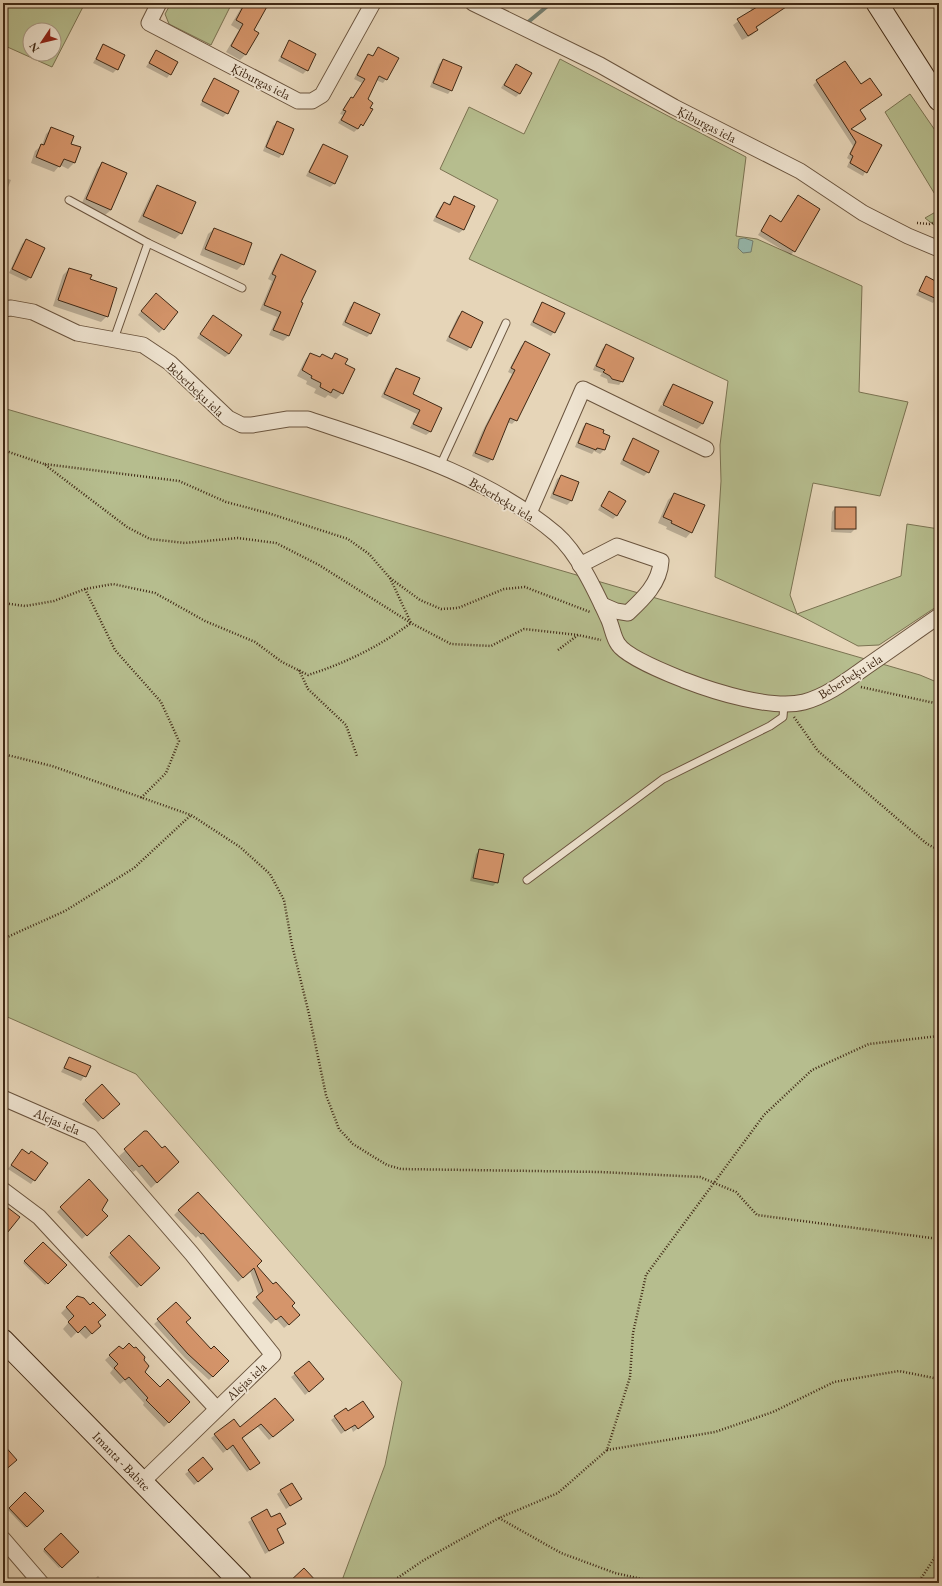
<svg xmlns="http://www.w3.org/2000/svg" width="942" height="1586" font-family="'EB Garamond',serif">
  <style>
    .green { fill: #b6bd8e; stroke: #7b7352; fill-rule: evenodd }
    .water { fill: #96b9ae; stroke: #747f71 }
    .shadow { fill: #0003 }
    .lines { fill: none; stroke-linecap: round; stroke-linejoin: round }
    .stream { stroke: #747f71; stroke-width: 4 }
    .building { fill: #d5956b; stroke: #402915 }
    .lane-casing { stroke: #6a543e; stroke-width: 9 }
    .street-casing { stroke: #6a543e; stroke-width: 17 }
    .secondary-casing { stroke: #402915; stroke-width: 23 }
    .path { stroke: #402915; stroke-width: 2.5; stroke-dasharray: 1 2; stroke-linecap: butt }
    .lane { stroke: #efe4d1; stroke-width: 7 }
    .street { stroke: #efe4d1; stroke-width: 15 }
    .secondary { stroke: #efe4d1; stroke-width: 21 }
    .labels { text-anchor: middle; stroke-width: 3.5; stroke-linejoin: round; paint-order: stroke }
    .street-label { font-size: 13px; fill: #402915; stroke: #efe4d1 }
  </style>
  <rect width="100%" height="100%" fill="#e6d5b8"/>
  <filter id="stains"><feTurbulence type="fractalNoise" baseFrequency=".005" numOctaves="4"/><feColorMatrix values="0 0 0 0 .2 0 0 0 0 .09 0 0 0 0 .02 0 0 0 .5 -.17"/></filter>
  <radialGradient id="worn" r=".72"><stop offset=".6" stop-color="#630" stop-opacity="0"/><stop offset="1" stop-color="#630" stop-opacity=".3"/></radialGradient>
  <!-- green -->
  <g class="green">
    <path d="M3,3H85L52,67L3,45ZM30,30H54V54H30Z"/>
    <polygon points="171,3 232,3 211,45 169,24 165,14"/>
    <polygon points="560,59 746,157 736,236 757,239 862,286 859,392 908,402 880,496 813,483 790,595 797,614 901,576 907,524 939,529 939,605 879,645 858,646 797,614 715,577 721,481 720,445 728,381 469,259 498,200 440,169 469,107 524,134"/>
    <polygon points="910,94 939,136 939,201 885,112"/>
    <polygon points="939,210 939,229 925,218"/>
    <polygon points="3,408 920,675 939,683 939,1583 341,1583 385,1465 402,1382 136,1074 3,1015"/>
  </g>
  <!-- water -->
  <polygon class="water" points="744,238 753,241 751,252 743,253 738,248 739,239"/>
  <!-- shadow -->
  <g class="shadow">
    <polygon points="244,3 266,3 253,31 245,55 240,60 226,52 239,30 231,25"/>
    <polygon points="320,3 335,3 331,8"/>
    <polygon points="747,3 790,3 756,28 757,30 752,35 742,40 733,25 752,11"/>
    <polygon points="935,3 939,3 939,10"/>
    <polygon points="289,42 307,70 303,74 278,61"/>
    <polygon points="103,45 117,69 113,73 93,63"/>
    <polygon points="378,48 386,79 383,83 376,80 366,100 362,125 354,132 338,123 343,115 340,114 347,102 351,98 352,99 362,83 354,79 365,58 369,55 372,57"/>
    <polygon points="156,51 170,74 167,78 146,67"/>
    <polygon points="443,60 451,90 448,94 430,87 439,64"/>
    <polygon points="516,65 520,93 516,97 501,88"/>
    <polygon points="214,80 227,113 223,117 200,105"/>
    <polygon points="817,81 860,85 880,95 859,110 865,119 850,129 880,145 863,176 847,167 850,160 847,158 853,146 813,85"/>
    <polygon points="277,123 282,154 279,158 263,151 273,126"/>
    <polygon points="52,128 70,144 80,148 74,163 68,169 60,165 54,172 31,163 35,151 42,145 46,134"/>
    <polygon points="323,145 347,157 334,184 330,187 306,176 320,149"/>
    <polygon points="102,163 111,210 105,215 81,205 97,169"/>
    <polygon points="3,177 11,180 3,199"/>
    <polygon points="157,186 181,233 175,239 138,222 152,192"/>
    <polygon points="798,196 794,251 791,255 758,235 770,217 780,223"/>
    <polygon points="454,197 463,230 459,233 433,221 440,207 444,203 448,205"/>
    <polygon points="214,229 243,264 237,270 200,255 208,234"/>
    <polygon points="26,240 30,277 26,281 9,273 22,244"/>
    <polygon points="281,255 301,304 288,336 283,341 269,335 277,317 260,310 272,281 268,279 277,260"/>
    <polygon points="69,269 89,280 107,316 101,322 53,306 63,275"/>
    <polygon points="927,278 939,284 939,295 933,303 916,295"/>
    <polygon points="152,298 163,329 159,333 138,315"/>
    <polygon points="354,303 371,333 367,337 342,325 350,307"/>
    <polygon points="542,303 554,332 551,336 530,325"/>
    <polygon points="462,313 470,347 467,351 446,341 458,316"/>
    <polygon points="213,316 229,354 225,357 197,338"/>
    <polygon points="525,342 516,420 512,424 507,422 492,459 488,463 472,456 482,432 512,374 508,372 521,346"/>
    <polygon points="606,345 622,381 619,385 608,383 607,379 600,376 602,373 593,370 602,349"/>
    <polygon points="310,354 319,358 331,359 335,354 344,364 342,393 336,399 328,395 325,398 314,393 316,389 306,384 307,381 297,376 305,360"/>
    <polygon points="396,369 411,394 441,408 430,432 426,435 410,428 417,414 381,397 392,373"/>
    <polygon points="673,385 712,402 703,423 697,429 658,411 661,405 702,424 702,422 662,403 668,391"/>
    <polygon points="586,424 609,437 604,450 600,454 594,451 592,454 575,447 583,427"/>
    <polygon points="633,439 648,472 644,476 620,464 630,443"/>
    <polygon points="561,476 578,483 571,501 567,505 550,498 557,479"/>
    <polygon points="609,492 617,515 613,519 598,510"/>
    <polygon points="674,494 691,532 686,538 666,529 667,527 658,523 668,500"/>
    <polygon points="939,499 939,511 936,503"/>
    <polygon points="835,508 855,529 851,533 831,532 832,512"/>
    <polygon points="480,850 497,882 493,886 470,881 476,854"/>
    <polygon points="69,1058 90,1067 81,1081 61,1072"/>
    <polygon points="86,1100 119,1104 98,1122 82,1104"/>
    <polygon points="147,1132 172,1168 151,1188 136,1170 133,1172 119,1156"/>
    <polygon points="19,1154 29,1155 46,1163 31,1184 8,1169"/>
    <polygon points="89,1181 101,1210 106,1216 82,1239 57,1212"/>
    <polygon points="179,1210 255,1266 294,1320 284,1328 276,1319 271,1324 252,1303 259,1296 250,1271 238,1282 198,1236 196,1238 174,1215"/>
    <polygon points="129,1237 159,1268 137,1288 108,1257"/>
    <polygon points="43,1243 65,1265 45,1285 23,1263"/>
    <polygon points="77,1297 100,1326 86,1339 78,1331 71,1338 63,1329 69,1322 61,1313"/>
    <polygon points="176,1304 185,1323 211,1351 228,1361 209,1380 185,1358 154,1324"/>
    <polygon points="119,1347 160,1388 189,1402 164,1427 143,1405 144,1403 124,1381 120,1384 110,1373 113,1369 105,1360"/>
    <polygon points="295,1374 319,1383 305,1395 291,1377"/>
    <polygon points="275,1399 289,1424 269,1440 257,1426 242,1439 259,1463 247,1472 229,1448 223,1453 211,1438 215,1435 240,1428"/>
    <polygon points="347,1412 373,1417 353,1432 351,1427 341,1434 331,1420 335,1417"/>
    <polygon points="189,1471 208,1473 194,1485 185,1474"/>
    <polygon points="281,1491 300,1499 286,1509 277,1494"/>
    <polygon points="25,1493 42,1511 25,1528 8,1510"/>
    <polygon points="266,1511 271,1519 285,1524 276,1530 283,1543 265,1554 248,1522"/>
    <polygon points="61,1534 78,1552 59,1568 43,1551"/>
    <polygon points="98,1576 104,1583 90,1583"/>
  </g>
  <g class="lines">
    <!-- stream -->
    <polyline class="stream" points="527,23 551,3"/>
  </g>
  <!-- building -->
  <g class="building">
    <polygon points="245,3 269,3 254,30 259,33 246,55 231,46 243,24 236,20"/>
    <polygon points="755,3 792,3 756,27 758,30 748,36 737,19 757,7"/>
    <polygon points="289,40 316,54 308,71 281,57"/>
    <polygon points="103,44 125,55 118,70 96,59"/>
    <polygon points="378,47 399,58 387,80 379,76 368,99 373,103 370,108 373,109 363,126 361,124 358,129 341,120 346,111 343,110 351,97 353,98 365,79 357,75 368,54 373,56"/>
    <polygon points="156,50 178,62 171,75 149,63"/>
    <polygon points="443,59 462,67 452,91 433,83"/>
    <polygon points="845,61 861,84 870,78 882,95 860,110 866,119 851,129 882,145 867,173 850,163 853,156 850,154 856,142 816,80"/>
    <polygon points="516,64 532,73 520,94 504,85"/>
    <polygon points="214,78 239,91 228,114 202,101"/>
    <polygon points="277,121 294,129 283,155 266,147"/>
    <polygon points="51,127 74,136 71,144 81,147 75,163 64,159 60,167 36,157 41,144 44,145"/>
    <polygon points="323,144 348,156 335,184 309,172"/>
    <polygon points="102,162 127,173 111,210 86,199"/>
    <polygon points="157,185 196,202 182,234 143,216"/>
    <polygon points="798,195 820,209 795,252 761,231 770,215 781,222"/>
    <polygon points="454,196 475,206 464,230 436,217 444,202 450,205"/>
    <polygon points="214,228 252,243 244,265 205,249"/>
    <polygon points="26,239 45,248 31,278 12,269"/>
    <polygon points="281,254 316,271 301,302 303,303 289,336 273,330 281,312 264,305 276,276 272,274"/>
    <polygon points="69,268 92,275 90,279 117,288 108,317 58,300"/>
    <polygon points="926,276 939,283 939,300 919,291"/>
    <polygon points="156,293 178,312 164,330 141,311"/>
    <polygon points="354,302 380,314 371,334 345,322"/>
    <polygon points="542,302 565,313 555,333 533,322"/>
    <polygon points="462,311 483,322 471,348 449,337"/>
    <polygon points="213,315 242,335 229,354 200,334"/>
    <polygon points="525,341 550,354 517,421 510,418 493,460 475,453 486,427 515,370 511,368"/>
    <polygon points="606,344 634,358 623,382 612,379 610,376 603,372 605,370 596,366"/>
    <polygon points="310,353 320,357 322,354 332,359 335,353 348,359 345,364 355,369 343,394 333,389 331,393 320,387 321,383 311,378 312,376 302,370"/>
    <polygon points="396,368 420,378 413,394 442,408 431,432 413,424 420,410 384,394"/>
    <polygon points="673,384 713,402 703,424 663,405"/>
    <polygon points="586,423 604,430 603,433 610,436 605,450 597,448 596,450 578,443"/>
    <polygon points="633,438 659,451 649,473 623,460"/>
    <polygon points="561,475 579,482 572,501 553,494"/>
    <polygon points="609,491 626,501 617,516 601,506"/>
    <polygon points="674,493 705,505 692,533 671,523 672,521 663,517"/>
    <rect x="835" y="507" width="21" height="22"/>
    <polygon points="479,849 504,854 498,883 473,878"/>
    <polygon points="69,1057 91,1066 86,1077 64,1068"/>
    <polygon points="102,1084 120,1104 103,1119 85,1100"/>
    <polygon points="144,1131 147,1131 162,1148 165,1146 179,1162 157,1183 142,1165 139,1167 124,1149"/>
    <polygon points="22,1149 29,1154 31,1151 48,1163 35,1181 11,1165"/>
    <polygon points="89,1179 108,1200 102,1210 108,1216 87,1236 60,1207"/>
    <polygon points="198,1192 262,1261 257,1266 273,1284 276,1282 295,1303 292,1306 300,1315 289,1325 281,1316 276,1320 256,1297 263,1291 254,1268 243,1278 203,1233 201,1234 178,1210"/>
    <polygon points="3,1204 20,1217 3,1238"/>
    <polygon points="129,1235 160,1268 141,1286 110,1253"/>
    <polygon points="43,1242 67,1265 48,1284 24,1261"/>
    <polygon points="77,1296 84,1298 90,1305 93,1302 106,1315 98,1322 101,1326 92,1334 85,1326 78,1333 68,1322 74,1316 66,1307"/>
    <polygon points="176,1302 191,1318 186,1322 211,1349 214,1346 229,1361 213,1377 188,1354 157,1319"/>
    <polygon points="129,1343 134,1348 136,1347 145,1357 144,1360 149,1366 145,1372 160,1387 168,1379 190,1402 169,1423 146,1400 148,1398 129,1377 125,1380 114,1368 118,1364 109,1355 119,1346 123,1349"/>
    <polygon points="309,1361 324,1379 309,1392 294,1373"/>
    <polygon points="275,1398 294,1420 273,1437 261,1424 242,1438 260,1463 250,1470 233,1445 227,1450 214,1434 234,1419 240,1427"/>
    <polygon points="363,1401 374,1417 358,1429 355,1425 345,1431 334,1416 346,1408 348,1411"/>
    <polygon points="3,1444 17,1460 3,1472"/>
    <polygon points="203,1457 213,1469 198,1482 188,1470"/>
    <polygon points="292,1483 302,1499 290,1506 280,1490"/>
    <polygon points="25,1492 44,1511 27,1527 9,1508"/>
    <polygon points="267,1509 271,1517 280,1513 286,1524 277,1529 284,1543 269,1551 251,1518"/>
    <polygon points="61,1533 79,1552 62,1568 44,1549"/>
    <polygon points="304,1568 318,1583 288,1583"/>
  </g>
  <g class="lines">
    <!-- lane casing -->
    <g class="lane-casing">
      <g id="lane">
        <polyline points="69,200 148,243 242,288"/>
        <polyline points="114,339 148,243"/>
        <polyline points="440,466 506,323"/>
        <polyline points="527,880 663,779 770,726 783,717 784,704"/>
      </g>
    </g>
    <!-- street casing -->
    <g class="street-casing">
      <g id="street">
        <polyline points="159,3 149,23 298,101 312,101 322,95 373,3"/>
        <polyline points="473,3 600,65 674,107 800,171 863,213 908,236 939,249"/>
        <path d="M3,309L11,308L33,312L77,333L143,345L170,363L228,418L242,425H252L288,419H308C394,448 485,474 556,534C578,553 596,592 608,618C612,626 613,637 618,644C626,657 669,674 684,680C715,692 772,710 804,702C830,695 851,677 873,662C895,647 917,631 939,616"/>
        <polyline points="529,513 583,389 706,449"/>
        <path d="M580,565L617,546L661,561C660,583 643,599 628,613L616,611L602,605"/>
        <polyline points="3,1098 90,1136 192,1254 273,1355 142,1482"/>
        <polyline points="3,1190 39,1217 217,1409"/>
        <polyline points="3,1539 41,1583"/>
      </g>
    </g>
    <!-- secondary casing -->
    <g class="secondary-casing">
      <g id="secondary">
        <polyline points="877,3 939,100"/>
        <polyline points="3,1340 241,1583"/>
      </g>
    </g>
    <!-- path -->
    <g class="path">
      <polyline points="917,223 929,224 939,221"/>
      <polyline points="3,450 44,464 127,527 150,539 185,543 238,538 276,543 319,565 411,623 451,644 491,646 524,629 578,635"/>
      <polyline points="390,578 420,600 441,609 458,608 504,589 525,587 590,612"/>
      <polyline points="85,589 115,650 161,702 179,741 166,773 141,798"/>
      <path d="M3,603L25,606L54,601L85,589L113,584L155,593L205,621L255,642L282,662L308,675C346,663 380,646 411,623L390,578L369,554L348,539L268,513L226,502L179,481L44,464"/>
      <polyline points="558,650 578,635 601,640"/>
      <polyline points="299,670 308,689 346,725 357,756"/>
      <polyline points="861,687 939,704"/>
      <polyline points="794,717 818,751 927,844 939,850"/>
      <polyline points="3,754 52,766 191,815 240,847 270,874 284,900 292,945 309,1014 326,1095 339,1129 353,1144 369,1154 387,1165 401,1169 601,1172 700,1177 736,1192 757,1215 939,1239"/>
      <polyline points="3,939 65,911 134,868 191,815"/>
      <polyline points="607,1450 715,1432 773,1412 834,1382 899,1371 939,1379"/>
      <polyline points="499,1518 561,1553 615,1573 660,1583"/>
      <polyline points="390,1583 424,1560 499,1518 558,1493 607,1450 630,1377 633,1333 646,1275 764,1115 812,1070 869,1044 939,1036"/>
      <polyline points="918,1583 939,1551"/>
    </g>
    <!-- lane -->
    <use href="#lane" class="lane"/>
    <!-- street -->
    <use href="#street" class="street"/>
    <!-- secondary -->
    <use href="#secondary" class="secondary"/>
  </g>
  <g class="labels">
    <!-- street labels -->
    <g class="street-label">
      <text transform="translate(261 81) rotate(27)" y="5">Ķiburgas iela</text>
      <text transform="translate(707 124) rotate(27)" y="5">Ķiburgas iela</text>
      <text transform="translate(196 389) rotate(43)" y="5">Beberbeķu iela</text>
      <text transform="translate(502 499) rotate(31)" y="5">Beberbeķu iela</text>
      <text transform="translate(850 676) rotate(-32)" y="5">Beberbeķu iela</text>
      <text transform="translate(57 1121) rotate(23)" y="5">Alejas iela</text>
      <text transform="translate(246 1381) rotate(-43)" y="5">Alejas iela</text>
      <text transform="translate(122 1461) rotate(46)" y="5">Imanta - Babīte</text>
    </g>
  </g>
  <!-- margin -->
  <rect width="942" height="1586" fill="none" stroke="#e6d5b8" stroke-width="16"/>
  <rect x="4" y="4" width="934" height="1578" fill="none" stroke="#402915" stroke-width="2"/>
  <rect x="8" y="8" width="926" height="1570" fill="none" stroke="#402915"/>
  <!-- north arrow -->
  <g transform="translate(42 42) rotate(235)"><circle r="19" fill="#efe4d1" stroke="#a99986"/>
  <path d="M0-3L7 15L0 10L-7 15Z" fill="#8f2418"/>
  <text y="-6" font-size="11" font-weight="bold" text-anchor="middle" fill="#402915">N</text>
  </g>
  <rect width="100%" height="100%" filter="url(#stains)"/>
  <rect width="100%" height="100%" fill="url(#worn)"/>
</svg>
